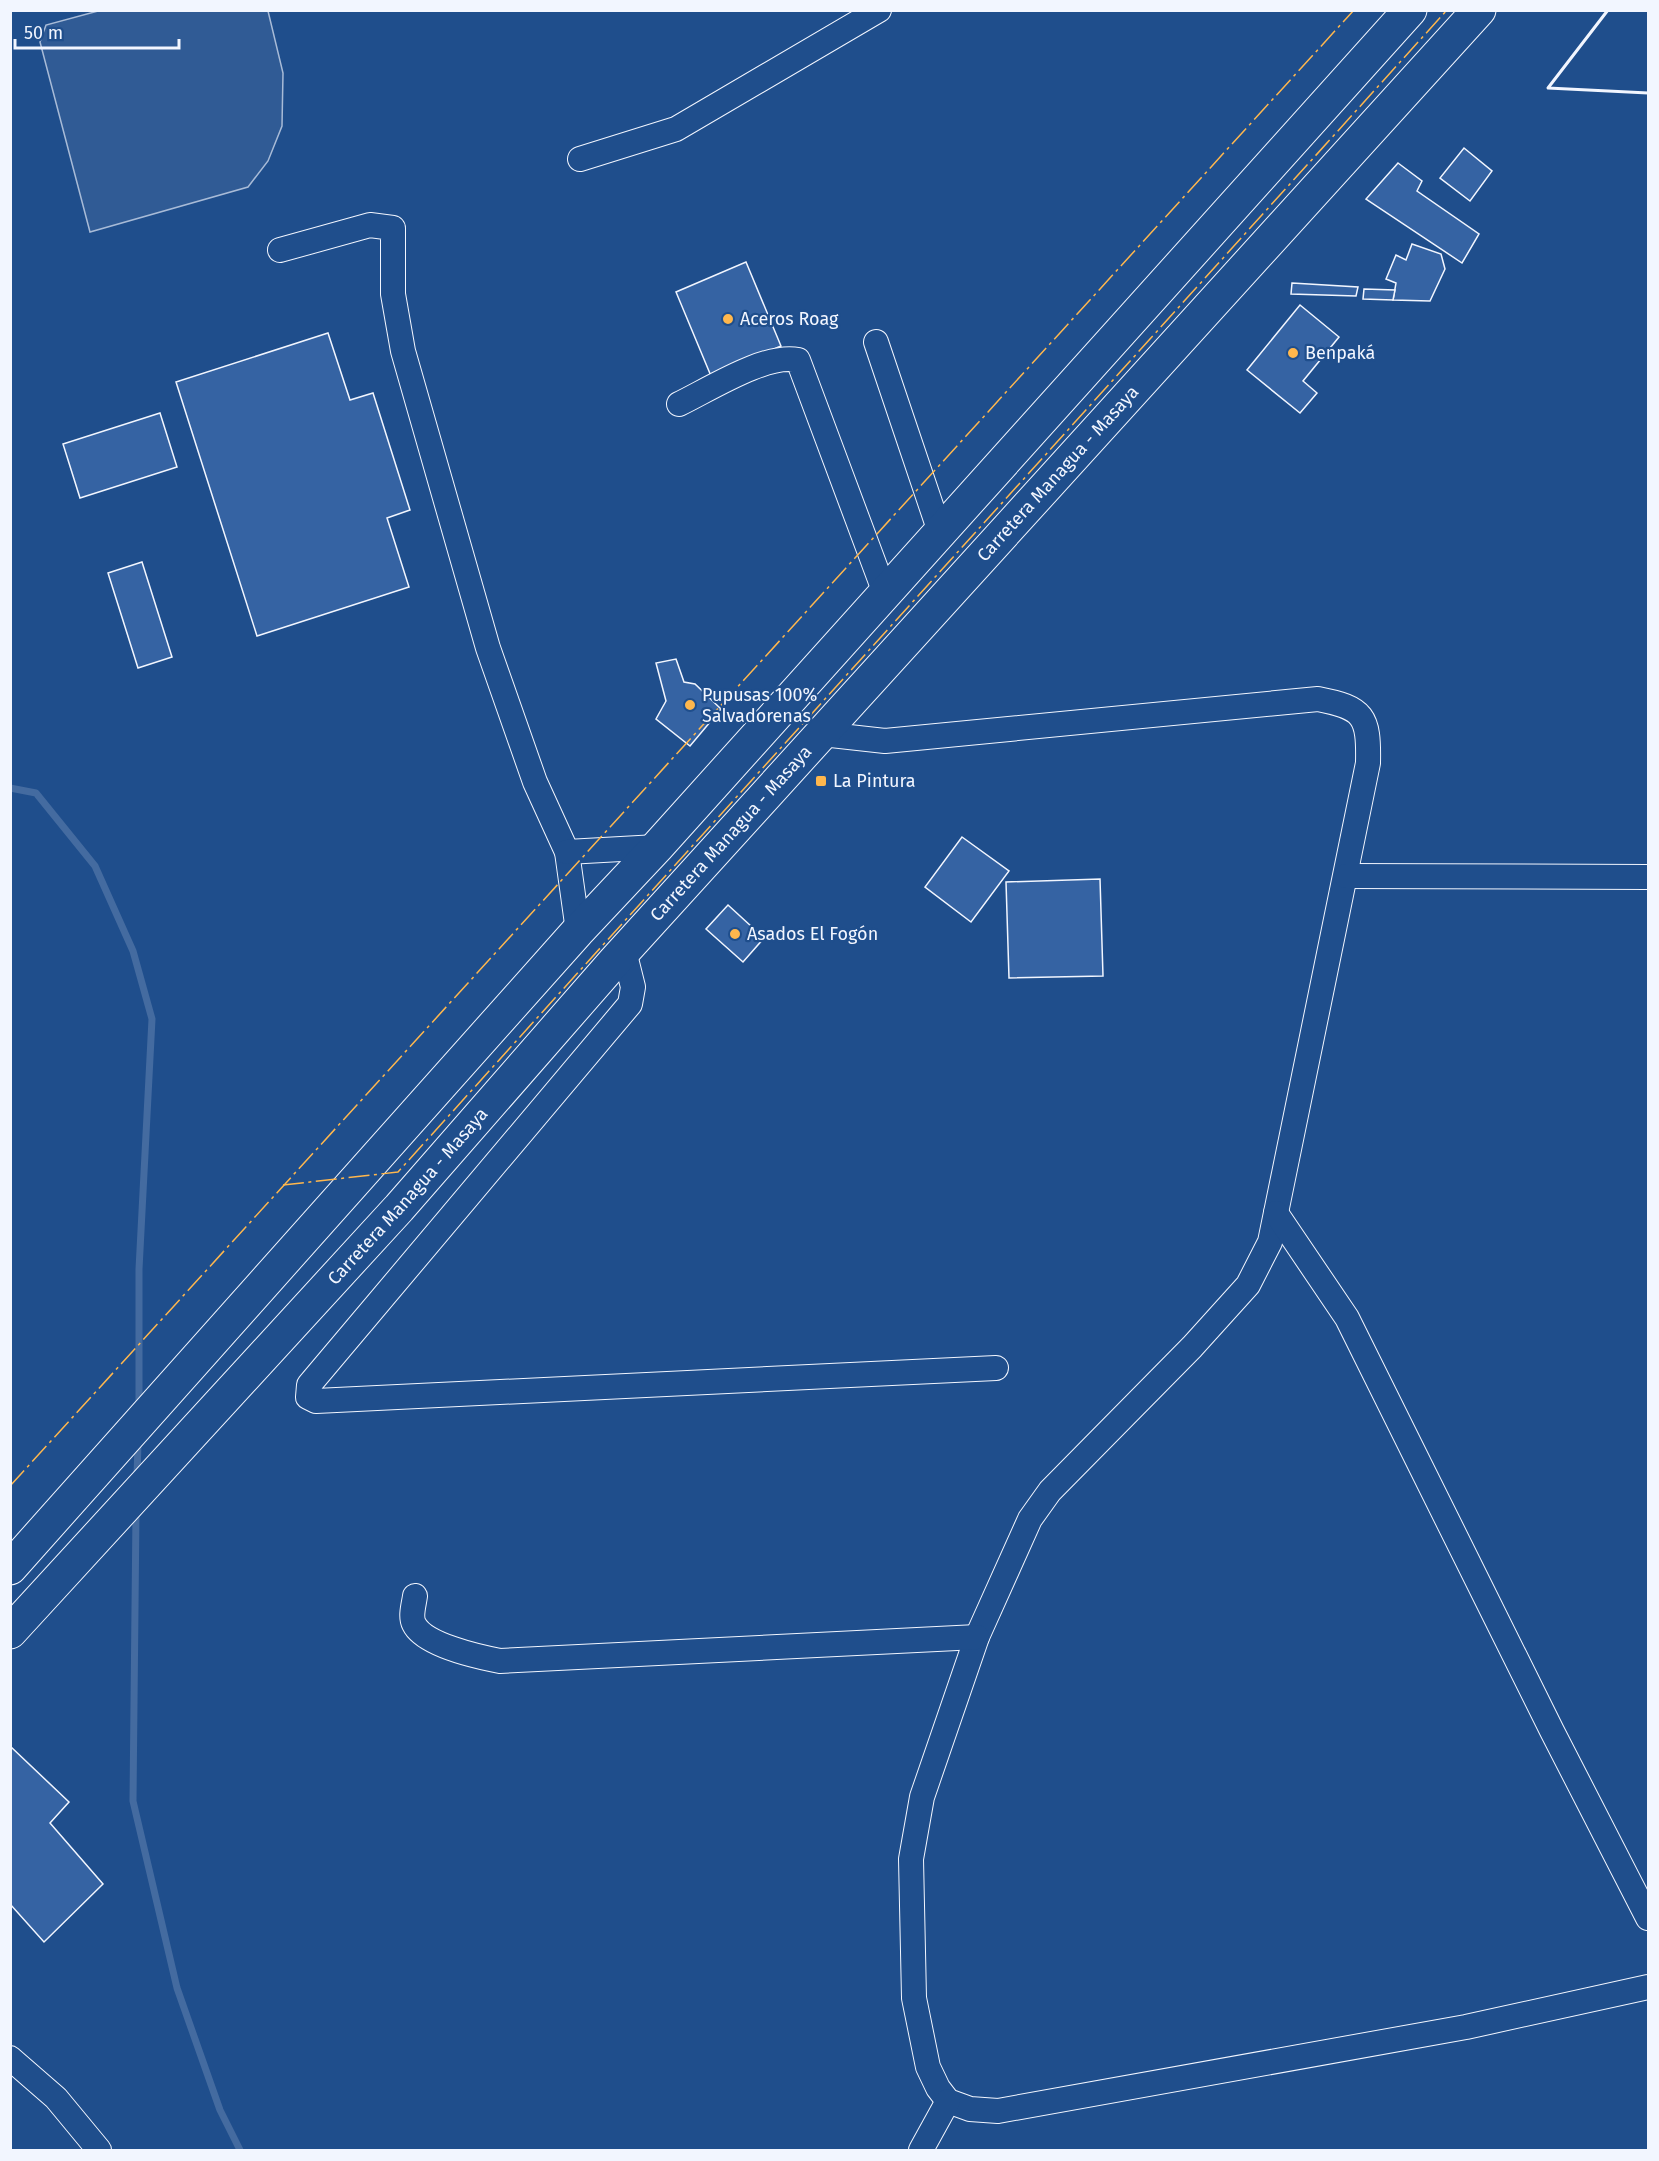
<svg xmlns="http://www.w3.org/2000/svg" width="1659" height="2161" font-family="'Fira Sans',sans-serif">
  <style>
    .built { fill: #305b95; stroke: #a8bbd7; stroke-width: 1.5 }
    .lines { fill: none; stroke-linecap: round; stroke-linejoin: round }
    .stream { stroke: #446ba0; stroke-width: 7 }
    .building { fill: #3563a3; stroke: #f2f6ff; stroke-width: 1.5 }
    .minor-casing { stroke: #f2f6ff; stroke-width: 26 }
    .highway-casing { stroke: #f2f6ff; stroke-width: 35 }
    .minor { stroke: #1f4e8c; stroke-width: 24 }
    .highway { stroke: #1f4e8c; stroke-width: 33 }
    .wall { stroke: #f2f6ff; stroke-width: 3 }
    .power { stroke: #ffb74d; stroke-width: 1.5; stroke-dasharray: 21 4.5 3 4.5; stroke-linecap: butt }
    .poi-dot { fill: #ffb74d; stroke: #1f4e8c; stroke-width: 2 }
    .labels { text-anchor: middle; stroke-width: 4.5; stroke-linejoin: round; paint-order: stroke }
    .poi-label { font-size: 18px; fill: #f2f6ff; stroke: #1f4e8c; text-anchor: start }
    .street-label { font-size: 18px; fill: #f2f6ff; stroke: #1f4e8c }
  </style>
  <rect width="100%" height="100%" fill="#1f4e8c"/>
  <!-- built -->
  <polygon class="built" points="98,11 268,11 283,73 282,126 268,161 248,187 90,232 40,42 46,25"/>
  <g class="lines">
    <!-- stream -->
    <g class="stream">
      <polyline points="10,788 36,793 95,866 133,951 152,1019 139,1269 139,1408"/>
      <polyline points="137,1477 138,1443"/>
      <polyline points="136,1512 133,1801 177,1988 220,2110 240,2150"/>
    </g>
  </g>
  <!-- building -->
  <g class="building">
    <polygon points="1464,148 1492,171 1470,201 1440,178"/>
    <polygon points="1398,163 1422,181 1417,191 1479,234 1462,263 1366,199"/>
    <polygon points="1412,244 1441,254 1445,269 1430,301 1393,300 1396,283 1386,279 1396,255 1406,260"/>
    <polygon points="746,262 781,346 711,376 676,292"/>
    <polygon points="1292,283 1358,287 1356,296 1291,294"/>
    <polygon points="1364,289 1395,290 1393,300 1363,299"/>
    <polygon points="1300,305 1339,337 1303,381 1317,393 1300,413 1247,370"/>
    <polygon points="328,333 350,400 373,393 410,510 387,518 409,587 257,636 176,382"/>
    <polygon points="160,413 177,467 80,498 63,444"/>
    <polygon points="142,562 172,657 138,668 108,573"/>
    <polygon points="676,659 684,682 695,684 721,709 690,746 656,719 666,701 656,663"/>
    <polygon points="962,837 1009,871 971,922 925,887"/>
    <polygon points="1100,879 1103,976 1009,978 1006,882"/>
    <polygon points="728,905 764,938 743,962 706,929"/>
    <polygon points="10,1746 69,1802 50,1823 103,1884 44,1942 10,1904"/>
  </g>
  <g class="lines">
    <!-- minor casing -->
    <g class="minor-casing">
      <g id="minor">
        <polyline points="580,159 676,129 879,10"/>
        <polyline points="280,250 370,225 393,228 393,294 403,351 488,648 535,782 567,852 578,931"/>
        <polyline points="876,342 940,532"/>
        <path d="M679,404C710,389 766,353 798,360L885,593"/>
        <path d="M822,734L885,741L1318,699C1364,708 1369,716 1368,763L1270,1242L1248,1285L1192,1347L1050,1491L1030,1519L977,1637L922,1797L911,1859L914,1998L928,2067L938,2088L948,2101L970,2109L998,2111L1466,2027L1648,1987"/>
        <polyline points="567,852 657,847"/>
        <polyline points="1346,876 1648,877"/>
        <polyline points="624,951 633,987 630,1004 309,1385 308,1397 316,1401 996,1368"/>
        <polyline points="1276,1213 1347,1318 1552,1731 1648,1918"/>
        <path d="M415,1596C414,1604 410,1616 414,1624C424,1645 479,1657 500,1661L977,1637"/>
        <polyline points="10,2058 56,2098 99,2150"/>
        <polyline points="921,2150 948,2101"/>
      </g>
    </g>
    <!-- highway casing -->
    <g class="highway-casing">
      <g id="highway">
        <polyline points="10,1568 578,931 657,847 1410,10"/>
        <path id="s1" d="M10,1632L399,1208L614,962L1479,10"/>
      </g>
    </g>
    <!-- minor -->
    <use href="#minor" class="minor"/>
    <!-- highway -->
    <use href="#highway" class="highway"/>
    <!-- wall -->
    <polyline class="wall" points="1608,10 1548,88 1648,93"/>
    <!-- power -->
    <g class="power">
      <polyline points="283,1185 398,1172 1447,10"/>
      <polyline points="10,1486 1354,10"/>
    </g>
  </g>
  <!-- markers -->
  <g class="poi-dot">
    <circle cx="728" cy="319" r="6"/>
    <circle cx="1293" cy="353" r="6"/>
    <circle cx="690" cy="705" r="6"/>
    <rect x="815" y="775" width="12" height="12" rx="3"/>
    <circle cx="735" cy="934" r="6"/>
  </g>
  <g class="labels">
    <!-- poi labels -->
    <g class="poi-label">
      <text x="740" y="325">Aceros Roag</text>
      <text x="1305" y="359">Benpaká</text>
      <text x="702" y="701">Pupusas 100%<tspan x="702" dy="21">Salvadorenas</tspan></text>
      <text x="833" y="787">La Pintura</text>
      <text x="747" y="940">Asados El Fogón</text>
    </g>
    <!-- street labels -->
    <g class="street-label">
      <text dy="6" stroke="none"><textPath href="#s1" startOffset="1562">Carretera Managua - Masaya</textPath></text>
      <text dy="6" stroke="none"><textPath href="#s1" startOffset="1076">Carretera Managua - Masaya</textPath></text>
      <text dy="6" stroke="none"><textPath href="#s1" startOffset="590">Carretera Managua - Masaya</textPath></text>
    </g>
  </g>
  <!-- border -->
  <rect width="1659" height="2161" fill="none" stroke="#f2f6ff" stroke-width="24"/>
  <!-- scale -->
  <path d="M15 39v9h164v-9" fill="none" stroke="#f2f6ff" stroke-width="3"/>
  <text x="24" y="39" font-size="18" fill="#f2f6ff" stroke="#1f4e8c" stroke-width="4.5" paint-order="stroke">50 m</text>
</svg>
